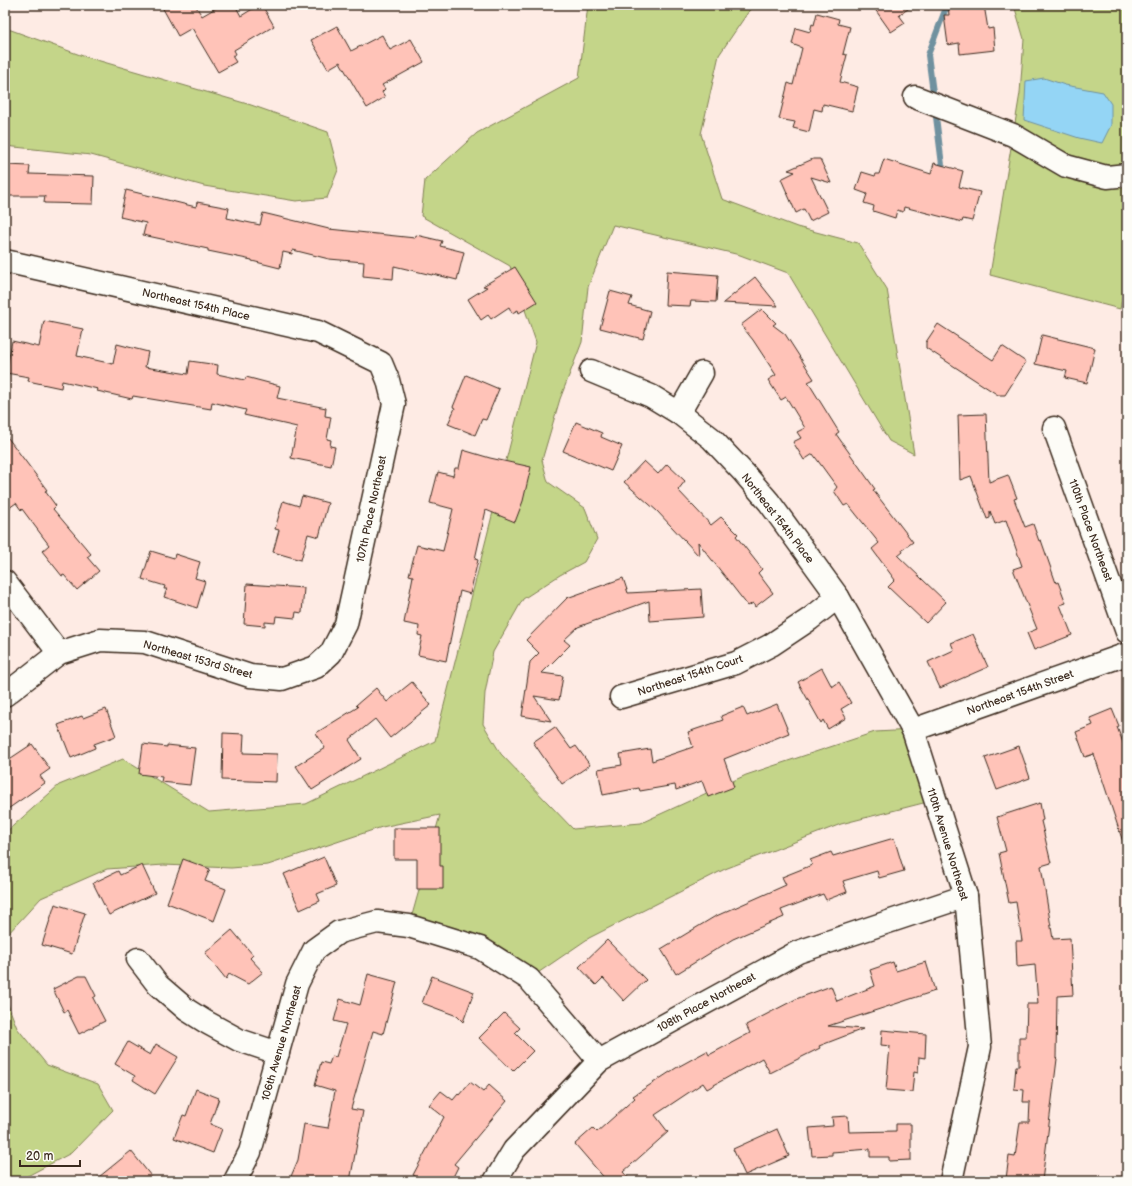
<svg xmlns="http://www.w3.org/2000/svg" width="1132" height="1186" font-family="'Balsamiq Sans',sans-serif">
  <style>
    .green { fill: #c4d589; stroke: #808054 }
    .water { fill: #94d5f5; stroke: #70919f }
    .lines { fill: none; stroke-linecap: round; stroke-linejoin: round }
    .stream { stroke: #70919f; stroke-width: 6 }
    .building { fill: #ffc3b8; stroke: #3b2a1e }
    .minor-casing { stroke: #3b2a1e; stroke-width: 25 }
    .minor { stroke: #fdfcf7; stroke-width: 22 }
    .labels { text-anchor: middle; stroke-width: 3; stroke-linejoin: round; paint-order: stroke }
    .street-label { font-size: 11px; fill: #3b2a1e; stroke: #fdfcf7 }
  </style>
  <rect width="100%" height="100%" fill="#feebe4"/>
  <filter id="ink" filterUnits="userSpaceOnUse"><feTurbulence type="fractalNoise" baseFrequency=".025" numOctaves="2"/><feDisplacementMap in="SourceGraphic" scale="8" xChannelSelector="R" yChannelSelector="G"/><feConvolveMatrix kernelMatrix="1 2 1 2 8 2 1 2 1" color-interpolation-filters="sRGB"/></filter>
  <g filter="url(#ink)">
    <!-- green -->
    <g class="green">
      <polygon points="588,5 753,5 719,55 701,134 722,199 797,227 858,243 887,289 914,454 889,441 788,273 740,255 613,225 588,287 582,342 560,399 542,460 548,482 585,508 597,539 584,562 560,575 523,599 493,652 485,693 483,724 501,754 573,829 641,823 746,775 875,732 913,730 935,800 841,824 725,869 589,938 529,979 409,926 440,815 382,827 268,865 231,868 164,865 107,869 41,898 6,936 5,941 5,833 59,785 123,759 209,812 306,804 435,741 536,342 510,266 421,216 425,180 477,133 579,78"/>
      <polygon points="1014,5 1127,5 1126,100 1127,275 1120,309 990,275 1020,93 1024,39"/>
      <polygon points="5,29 11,30 83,56 251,105 328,132 338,170 327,198 296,201 204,186 91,155 5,146"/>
      <polygon points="5,997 17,1028 47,1065 98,1084 113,1110 71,1153 18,1181 5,1181"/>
    </g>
    <!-- water -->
    <polygon class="water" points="1044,78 1065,85 1103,92 1111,104 1111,125 1102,143 1079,138 1024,120 1026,81"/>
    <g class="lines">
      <!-- stream -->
      <g class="stream">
        <polyline points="934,100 928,55 947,5"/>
        <polyline points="935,109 942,165"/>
      </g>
    </g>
    <!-- building -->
    <g class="building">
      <polygon points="161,5 195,5 202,16 221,5 235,5 241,16 259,5 262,5 274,26 234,50 236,54 232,56 236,62 218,72 192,28 178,36"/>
      <polygon points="872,5 914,5 899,15 905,23 891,32"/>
      <polygon points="948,5 984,5 988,29 993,28 995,50 960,54 959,43 948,45 944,15 949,15"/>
      <polygon points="817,13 839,19 838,24 850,27 843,54 847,55 840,82 858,87 852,111 823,104 822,111 814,109 809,132 793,128 795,122 779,119 788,83 793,85 802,48 792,44 796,28 810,32 812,24 814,25"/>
      <polygon points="337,26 351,51 382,35 390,50 411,39 424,62 382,85 385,89 382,92 385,97 367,108 340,62 328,69 311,40"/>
      <polygon points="813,159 820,159 831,183 811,177 828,212 810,221 804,209 796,213 781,179 795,172 788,170"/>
      <polygon points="884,159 931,174 934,163 963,171 959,187 980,192 972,221 963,219 962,222 904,207 903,212 897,210 895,218 873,211 874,206 864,203 867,194 856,190 862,172 875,176 876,174 879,174"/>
      <polygon points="5,165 30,166 29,174 94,176 93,204 44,203 45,196 5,196"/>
      <polygon points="126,190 196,207 197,202 229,208 227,218 260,225 263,213 329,229 415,238 416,235 442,241 440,246 464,252 457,280 433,274 432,275 394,266 393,279 363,276 364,262 329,259 293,250 292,254 283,252 280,268 252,261 252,260 208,251 208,249 143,235 146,223 120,217"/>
      <polygon points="515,267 537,302 519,313 518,310 512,313 509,307 491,319 488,315 481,320 468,299 487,287 483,286"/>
      <polygon points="667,271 718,275 716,302 691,301 690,306 665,305"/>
      <polygon points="755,277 778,306 723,303"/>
      <polygon points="610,291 632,297 629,305 650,311 643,339 600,328"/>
      <polygon points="762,309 776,323 773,325 785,334 814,379 808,382 839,432 836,434 875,489 873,490 913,542 902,550 903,552 898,556 946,602 926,623 888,587 895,580 872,549 879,543 848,504 844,506 834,491 837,487 813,454 804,460 793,442 801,438 797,432 805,428 786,397 781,400 768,380 776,375 753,340 741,325"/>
      <polygon points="44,321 83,329 77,356 113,364 117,344 148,352 145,367 188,374 190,361 218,365 217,374 245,380 246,377 280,386 277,398 326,408 325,416 331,417 327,439 331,440 330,446 335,447 331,466 291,458 297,427 244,415 246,410 212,402 211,409 133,396 132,399 97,391 98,389 62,381 61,388 28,381 29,377 6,373 12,341 39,347"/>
      <polygon points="938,324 993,360 1002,346 1026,362 1005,395 998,395 926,348 926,342"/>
      <polygon points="1042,335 1095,348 1087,383 1065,378 1067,371 1035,364"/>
      <polygon points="466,375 499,389 486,420 482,419 475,435 448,424 455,408 453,407"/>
      <polygon points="986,414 989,482 1008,475 1017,498 1014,499 1025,527 1033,524 1039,541 1041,540 1056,583 1058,582 1066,603 1060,605 1072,635 1034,650 1027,633 1037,629 1013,569 1022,566 1006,520 995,524 990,511 990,518 987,519 971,476 960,480 958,415"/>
      <polygon points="576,422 602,433 601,437 622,446 611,471 563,451"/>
      <polygon points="5,434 47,490 45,491 56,506 53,509 91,554 87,557 99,571 77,590 64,575 62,576 42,551 49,545 22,509 21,510 16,503 5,511"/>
      <polygon points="463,450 490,458 531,467 523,501 515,522 486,510 475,559 478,560 470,594 460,591 446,661 418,655 422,636 418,635 419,626 404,623 413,576 409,575 417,545 443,551 453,509 430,503 438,472 453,476 455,468 459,468"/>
      <polygon points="644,461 658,474 667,464 685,481 678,490 711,525 721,517 738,534 736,536 762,569 758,573 773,593 755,607 753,603 748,606 698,542 699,556 657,511 624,482"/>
      <polygon points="302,496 328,503 319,537 308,534 301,560 273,552 279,530 275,529 283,501 299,506"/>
      <polygon points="151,551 174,558 175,554 200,562 195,578 205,581 197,608 164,597 167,589 164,589 165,586 142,579"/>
      <polygon points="623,578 628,593 701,589 703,617 650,621 649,601 578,627 564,640 570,645 542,673 563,676 559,700 534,696 551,721 522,716 530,662 539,653 526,640 567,598"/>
      <polygon points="247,584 304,588 302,613 296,612 295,618 276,616 275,623 265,622 265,626 244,624"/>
      <polygon points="973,634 988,667 940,688 928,662 954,650 951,643"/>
      <polygon points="822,668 832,687 839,682 851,703 841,709 846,718 828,729 823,720 821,723 798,682"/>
      <polygon points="412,682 431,705 390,738 375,719 349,740 361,759 312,790 296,766 325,748 316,733 358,707 356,705 376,688 387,702"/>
      <polygon points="777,704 789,733 724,759 734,787 708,797 702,781 676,790 675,785 640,791 639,788 603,795 598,769 622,765 620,754 650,749 652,761 693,747 688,732 723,720 721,716 743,707 747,716"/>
      <polygon points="106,709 116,736 94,744 95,748 71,758 58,725 82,716 83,718"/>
      <polygon points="1112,709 1119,726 1117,727 1127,753 1127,844 1124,845 1094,754 1085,757 1076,732 1093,725 1090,718"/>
      <polygon points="555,727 571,749 576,746 590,765 562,784 533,742"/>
      <polygon points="223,733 244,734 243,753 277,754 276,782 222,780"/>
      <polygon points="32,744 50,769 40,776 45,783 5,811 5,762"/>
      <polygon points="143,744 167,747 167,745 195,748 190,785 161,782 162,777 139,774"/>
      <polygon points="1019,746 1030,778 997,790 985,758"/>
      <polygon points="1040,803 1043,820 1041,821 1051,863 1041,866 1053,939 1070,938 1073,995 1057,996 1056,1058 1057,1059 1042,1181 1023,1181 1006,1179 1009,1156 1015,1157 1020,1122 1029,1122 1030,1102 1023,1102 1024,1090 1014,1089 1016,1066 1019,1066 1019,1037 1026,1037 1027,1004 1038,1004 1035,965 1017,967 1016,941 1022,941 1016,902 1009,903 999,853 1006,851 997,817"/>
      <polygon points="394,828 440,828 440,866 443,866 443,889 417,889 417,859 394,859"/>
      <polygon points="894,838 904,871 879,878 877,871 843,881 847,892 826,900 823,894 781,910 784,917 733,939 676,974 661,949 714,917 786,885 782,877 812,865 810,860 831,852 833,856"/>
      <polygon points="324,857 336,886 317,894 320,901 300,910 284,874"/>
      <polygon points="183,859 210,869 205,881 226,889 214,921 167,903"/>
      <polygon points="142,865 155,893 109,915 93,883 118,871 120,875"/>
      <polygon points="55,904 85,913 72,954 42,945"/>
      <polygon points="232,930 253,955 250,958 263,972 248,984 229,974 226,979 205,953"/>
      <polygon points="607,940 646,980 624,1001 603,978 596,985 579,967"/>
      <polygon points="893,962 896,971 926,962 935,991 828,1026 863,1029 819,1046 820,1048 770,1073 762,1058 707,1089 703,1083 655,1115 668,1132 623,1172 631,1181 607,1181 575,1144 593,1128 597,1132 635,1098 633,1096 676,1068 707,1051 709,1055 750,1033 746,1025 796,999 831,986 837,1001 875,986 870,970"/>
      <polygon points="368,974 397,982 383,1034 373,1031 351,1109 363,1111 350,1181 289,1181 298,1160 304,1124 328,1128 335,1091 315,1085 321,1062 329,1064 332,1056 336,1057 346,1024 334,1021 340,999 360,1005"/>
      <polygon points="79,976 86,976 96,996 93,998 105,1021 79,1034 67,1010 64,1012 53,989"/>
      <polygon points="432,976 474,992 463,1022 457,1016 422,1003"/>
      <polygon points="504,1013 520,1028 515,1033 533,1051 513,1071 479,1038"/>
      <polygon points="882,1030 926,1034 925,1058 919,1057 918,1073 914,1072 912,1092 886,1090 890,1046 881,1045"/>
      <polygon points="128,1042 150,1055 156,1044 178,1057 155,1094 133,1080 135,1076 115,1064"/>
      <polygon points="470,1082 483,1092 489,1085 507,1101 454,1164 458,1167 451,1181 424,1181 413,1175 444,1117 429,1105 441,1091 453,1100 458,1094 459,1095"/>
      <polygon points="196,1089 219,1098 210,1124 222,1129 213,1153 174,1138 183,1115 186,1116"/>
      <polygon points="848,1116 849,1132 896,1131 896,1124 911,1124 911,1160 889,1161 889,1157 870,1157 870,1149 832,1152 832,1155 812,1156 809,1128 833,1126 832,1117"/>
      <polygon points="777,1129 789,1156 745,1175 733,1149"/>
      <polygon points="131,1151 155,1181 94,1181"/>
    </g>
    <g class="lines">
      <!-- minor casing -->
      <g class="minor-casing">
        <g id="minor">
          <polyline points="915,97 1013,135 1066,166 1107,177 1127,175"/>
          <polyline points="5,261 318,332 381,363 388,380 394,404 346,624 331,653 316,667 282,679 250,676 145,642 100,640 59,653 5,695"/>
          <polyline points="591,371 651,396 679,413 711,438 744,473 769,502 838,597 913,730 966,896 980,1047 951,1181"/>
          <polyline points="679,413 702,373"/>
          <polyline points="1054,428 1127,632"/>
          <polyline points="5,582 59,653"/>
          <polyline points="621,697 736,663 771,645 810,619 838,597"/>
          <polyline points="913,730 1127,654"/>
          <polyline points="138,959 158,985 187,1010 206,1022 239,1040 278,1053"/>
          <polyline points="235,1181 250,1152 297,984 314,950 339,932 377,922 409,926 480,948 529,979 599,1061"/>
          <polyline points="495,1181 514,1150 599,1061 798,952 966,896"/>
        </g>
      </g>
      <!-- minor -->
      <use href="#minor" class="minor"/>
    </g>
  </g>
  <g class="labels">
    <!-- street labels -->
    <g class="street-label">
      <text transform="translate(196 304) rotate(13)" y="4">Northeast 154th Place</text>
      <text transform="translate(371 509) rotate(-78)" y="4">107th Place Northeast</text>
      <text transform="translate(778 518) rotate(52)" y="4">Northeast 154th Place</text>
      <text transform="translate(1091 530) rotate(70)" y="4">110th Place Northeast</text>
      <text transform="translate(198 659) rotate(16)" y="4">Northeast 153rd Street</text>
      <text transform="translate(690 675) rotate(-18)" y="4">Northeast 154th Court</text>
      <text transform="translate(1020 692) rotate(-20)" y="4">Northeast 154th Street</text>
      <text transform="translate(948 844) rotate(73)" y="4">110th Avenue Northeast</text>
      <text transform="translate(706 1002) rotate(-29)" y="4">108th Place Northeast</text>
      <text transform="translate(281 1043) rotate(-74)" y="4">106th Avenue Northeast</text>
    </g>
  </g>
  <!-- margin -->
  <rect width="1132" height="1186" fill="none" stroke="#fdfcf7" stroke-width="20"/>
  <rect x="10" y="10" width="1112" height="1166" fill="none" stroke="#3b2a1e" stroke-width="1.5" filter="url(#ink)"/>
  <!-- scale -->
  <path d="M20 1160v6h60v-6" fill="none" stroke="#3b2a1e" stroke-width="2"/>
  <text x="26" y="1160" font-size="12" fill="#3b2a1e" stroke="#fdfcf7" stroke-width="3" paint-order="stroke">20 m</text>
</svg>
